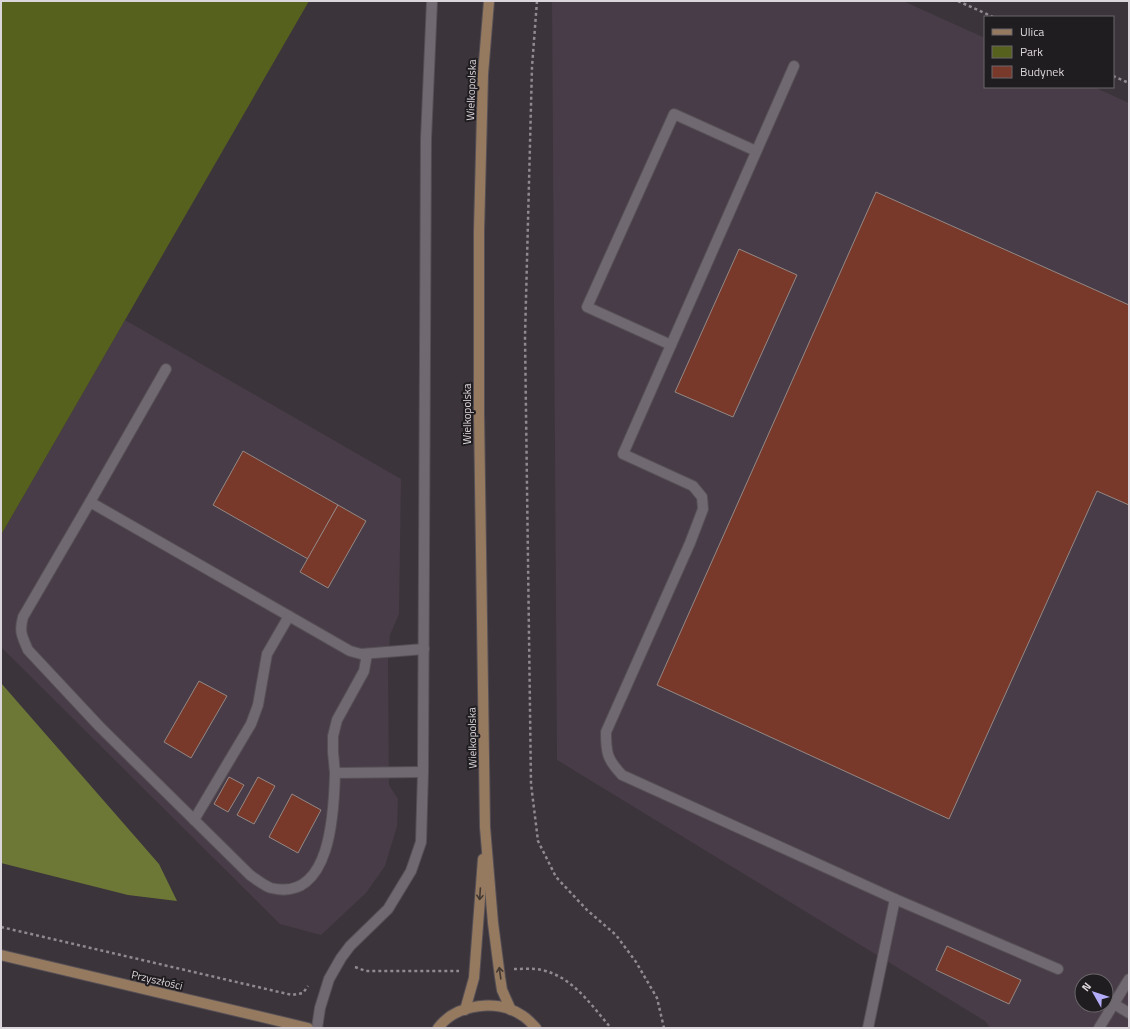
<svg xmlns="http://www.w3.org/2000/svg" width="1130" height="1029" font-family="'Titillium Web',sans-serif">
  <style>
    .built { fill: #473c47; fill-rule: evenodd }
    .green { fill: #56611d }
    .forest { fill: #6d7836 }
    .building { fill: #78392b; stroke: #948885 }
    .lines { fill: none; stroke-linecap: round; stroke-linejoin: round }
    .lane-casing { stroke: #565056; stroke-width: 12 }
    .street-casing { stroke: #565056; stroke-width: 12 }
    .secondary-casing { stroke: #565056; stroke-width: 12 }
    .path { stroke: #908a90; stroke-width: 2.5; stroke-dasharray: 3 3; stroke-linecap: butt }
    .lane { stroke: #716971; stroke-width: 10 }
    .street { stroke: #716971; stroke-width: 10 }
    .secondary { stroke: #957a60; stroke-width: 10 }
    .oneway { stroke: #433933 }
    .labels { text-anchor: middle; stroke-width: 4; stroke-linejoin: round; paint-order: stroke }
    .street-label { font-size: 11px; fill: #dbd6db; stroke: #201d20 }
  </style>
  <rect width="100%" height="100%" fill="#3b343b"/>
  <!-- built -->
  <g class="built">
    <path d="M552,1H903L985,38V87H1094L1129,103V1028H990L985,1021L557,760ZM1082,981H1106V1005H1082Z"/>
    <polygon points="125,320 401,479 399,614 390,635 388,662 389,785 398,799 397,826 385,866 366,893 321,935 280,924 1,647 1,535"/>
  </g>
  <!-- green -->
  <polygon class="green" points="1,1 309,1 1,535"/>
  <!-- forest -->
  <polygon class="forest" points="1,683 159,864 177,901 128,895 1,863"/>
  <!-- building -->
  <g class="building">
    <polygon points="876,192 1129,305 1129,505 1097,491 949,819 657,685"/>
    <polygon points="739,249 797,275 733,417 675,392"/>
    <polygon points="243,451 338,505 308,559 213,505"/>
    <polygon points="338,505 366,521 328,588 300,572"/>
    <polygon points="199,681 227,696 191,758 164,742"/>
    <polygon points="229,777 244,785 228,812 214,804"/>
    <polygon points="258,777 275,786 254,824 237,815"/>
    <polygon points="292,794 321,810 298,853 269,837"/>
    <polygon points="947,946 1021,980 1009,1004 936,970"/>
  </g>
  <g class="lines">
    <!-- lane casing -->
    <g class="lane-casing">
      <g id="lane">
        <path d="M794,66L623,454L693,486L702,497L703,509L690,543L606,732C606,753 607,759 622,775L895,899L1058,969"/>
        <polyline points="671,345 587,307 674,114 756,151"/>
        <polyline points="90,502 166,369"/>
        <path d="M423,772L335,773C334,812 331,903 271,888C264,886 256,879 250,875L100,727L28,650C22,636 19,632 23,617L90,502L350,651L361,654L424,649"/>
        <polyline points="335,773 333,752 333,736 337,720 364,671 367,654"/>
        <polyline points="194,820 251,724 258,705 267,654 289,616"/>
        <polyline points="1114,1004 1129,1013"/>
        <polyline points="868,1028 895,899"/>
        <polyline points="1099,1028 1129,979"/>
      </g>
    </g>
    <!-- street casing -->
    <g class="street-casing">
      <polyline id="street" points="317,1028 320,1008 329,979 341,958 350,946 388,909 411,871 421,842 423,772 426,139 432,1"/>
    </g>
    <!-- secondary casing -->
    <g class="secondary-casing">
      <g id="secondary">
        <polyline points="489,1 483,74 479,231 479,413 485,827 493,923 500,977 502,990 511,1010"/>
        <polyline points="1,955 308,1028"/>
        <polyline points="465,1010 474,978 483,859"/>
        <path d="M438,1028C457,1003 498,999 523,1016C528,1019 532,1024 536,1028"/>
      </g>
    </g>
    <!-- path -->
    <g class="path">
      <polyline points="537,1 532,67 525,337 531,784 538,841 556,877 587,910 616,935 636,962 657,998 664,1028"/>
      <polyline points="958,1 993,17"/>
      <polyline points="1113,76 1129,83"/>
      <polyline points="1,927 292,995 303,993 308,986"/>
      <polyline points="355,967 366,971 459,971"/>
      <path d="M514,969C523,969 533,968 542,970C573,977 591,1005 611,1028"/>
    </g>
    <!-- lane -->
    <use href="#lane" class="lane"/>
    <!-- street -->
    <use href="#street" class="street"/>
    <!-- secondary -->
    <use href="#secondary" class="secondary"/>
  </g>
  <!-- one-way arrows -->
  <defs><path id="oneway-shaft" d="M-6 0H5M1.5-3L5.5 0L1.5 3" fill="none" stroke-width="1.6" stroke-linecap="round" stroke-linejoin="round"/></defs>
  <g class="oneway">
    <use href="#oneway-shaft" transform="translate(480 894) rotate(94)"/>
    <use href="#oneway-shaft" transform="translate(500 973) rotate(-98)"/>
  </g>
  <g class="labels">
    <!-- street labels -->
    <g class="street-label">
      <text transform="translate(471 90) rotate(-88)" y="4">Wielkopolska</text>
      <text transform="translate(467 414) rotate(-90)" y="4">Wielkopolska</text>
      <text transform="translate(472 738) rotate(-91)" y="4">Wielkopolska</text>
      <text transform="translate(157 980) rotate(13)" y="4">Przyszłości</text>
    </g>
  </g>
  <!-- border -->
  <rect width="1130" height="1029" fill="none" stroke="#dbd6db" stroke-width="4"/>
  <!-- legend -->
  <rect x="984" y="16" width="130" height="72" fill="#201d20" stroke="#6b676b"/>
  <rect x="992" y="29" width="20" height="6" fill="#957a60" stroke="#6b676b"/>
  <text x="1020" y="36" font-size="12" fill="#dbd6db">Ulica</text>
  <rect x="992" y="46" width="20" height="12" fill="#56611d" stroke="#6b676b"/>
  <text x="1020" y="56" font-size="12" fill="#dbd6db">Park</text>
  <rect x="992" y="66" width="20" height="12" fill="#78392b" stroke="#6b676b"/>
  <text x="1020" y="76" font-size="12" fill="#dbd6db">Budynek</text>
  <!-- north arrow -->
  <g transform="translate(1094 993) rotate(309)"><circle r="19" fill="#201d20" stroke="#6b676b"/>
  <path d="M0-3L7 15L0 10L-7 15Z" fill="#b3acf9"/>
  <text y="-6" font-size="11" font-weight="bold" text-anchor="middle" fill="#dbd6db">N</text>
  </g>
</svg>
